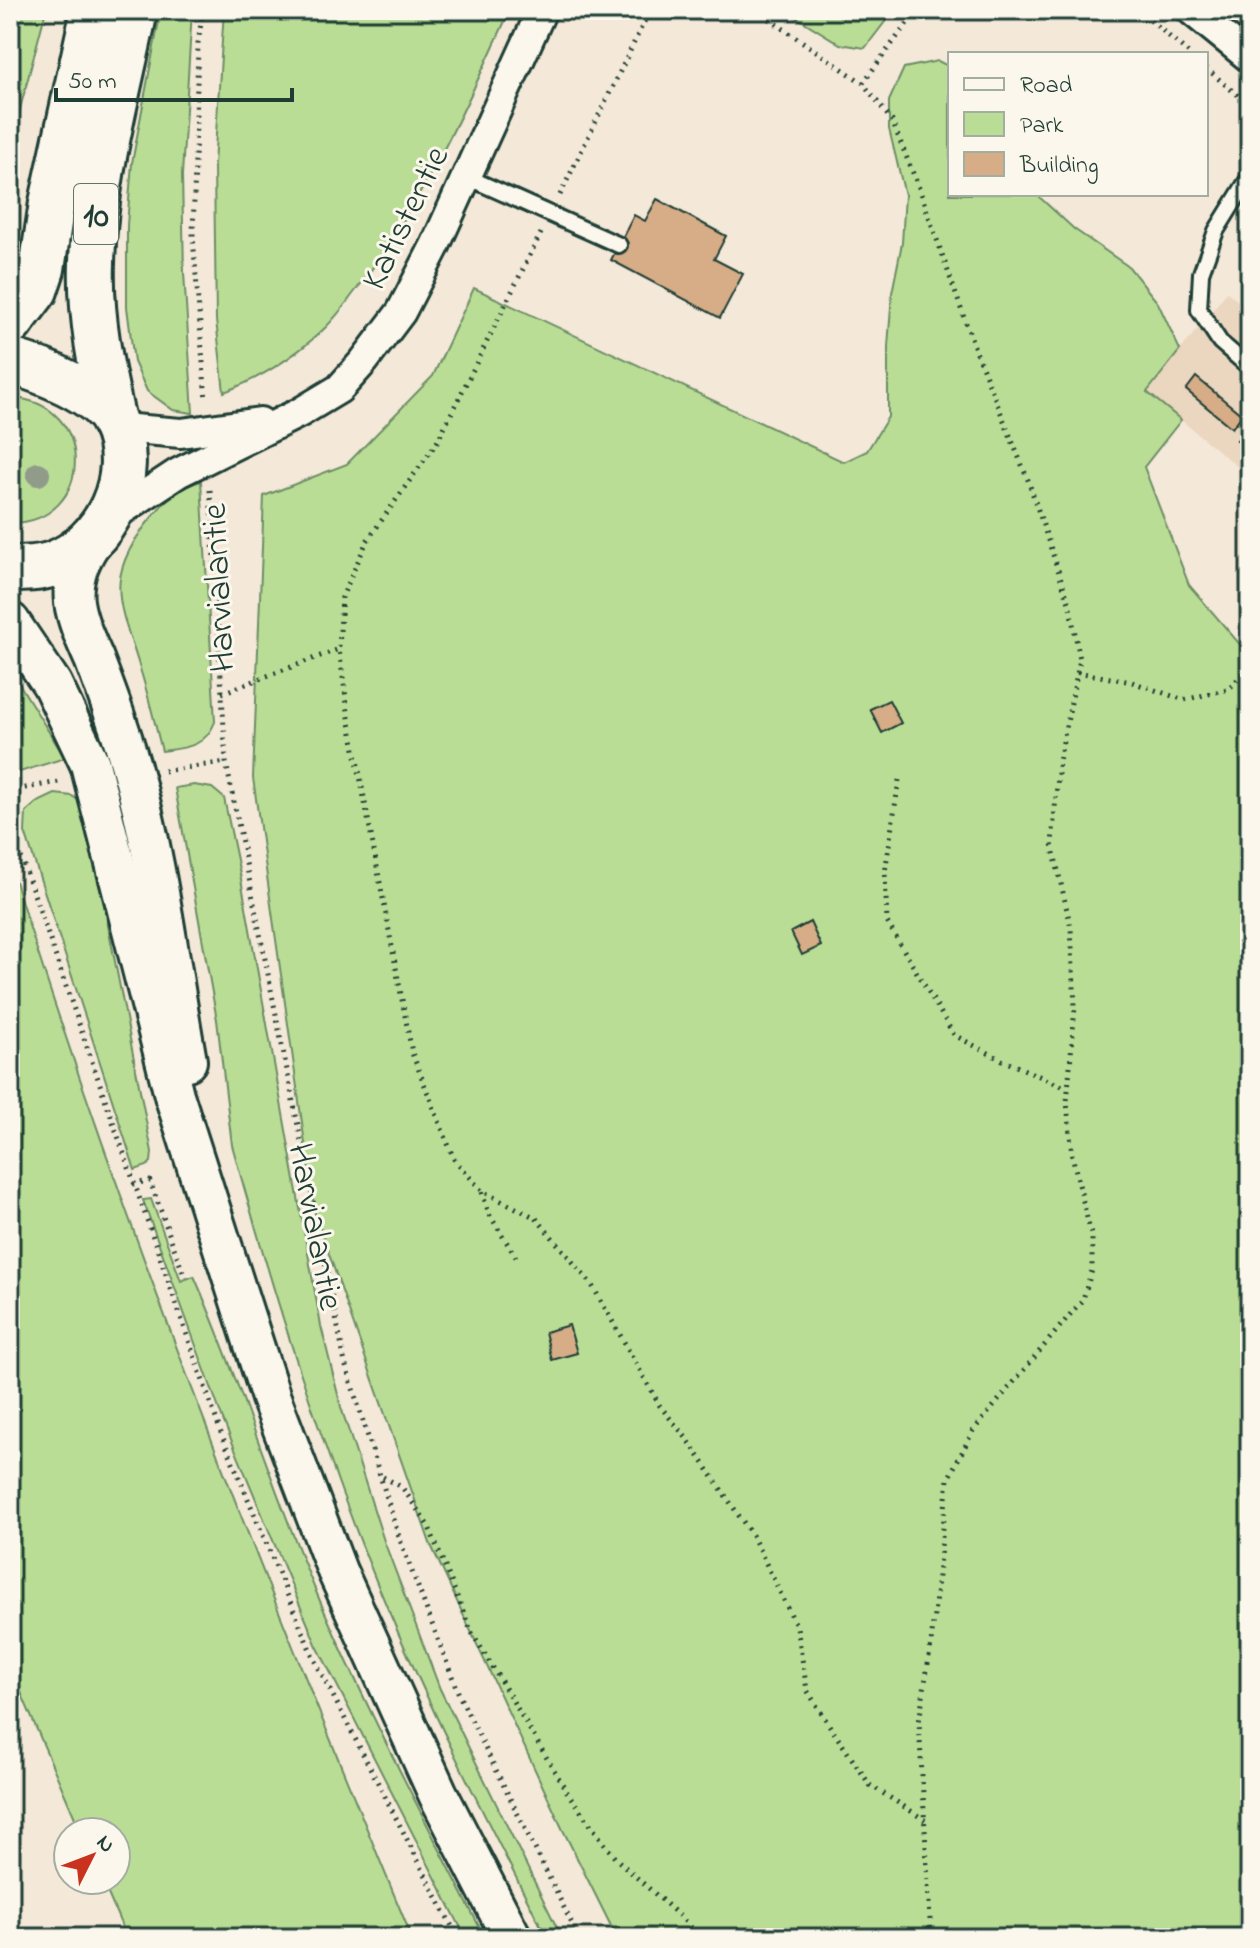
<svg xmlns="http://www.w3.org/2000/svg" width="1260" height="1948" font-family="'Indie Flower',sans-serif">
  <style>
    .built { fill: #ebd6c0 }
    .green { fill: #badd96; stroke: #6c8d65; stroke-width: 2 }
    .building { fill: #d6ad87; stroke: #1f3d34; stroke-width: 2 }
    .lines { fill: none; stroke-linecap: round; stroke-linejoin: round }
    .service-casing { stroke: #1f3d34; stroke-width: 20 }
    .minor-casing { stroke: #1f3d34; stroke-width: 34 }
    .secondary-casing { stroke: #1f3d34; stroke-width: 44 }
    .trunk-casing { stroke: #1f3d34; stroke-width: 50 }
    .path { stroke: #1f3d34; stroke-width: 5; stroke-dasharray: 2 6; stroke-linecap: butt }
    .service { stroke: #fbf7ec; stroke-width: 14 }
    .minor { stroke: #fbf7ec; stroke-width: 28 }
    .secondary { stroke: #fbf7ec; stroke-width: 38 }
    .trunk { stroke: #fbf7ec; stroke-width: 44 }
    .tree { fill: #909c89 }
    .labels { text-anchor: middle; stroke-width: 6; stroke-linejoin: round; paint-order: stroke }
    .shield { fill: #fbf7ec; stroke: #61756b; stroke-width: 2 }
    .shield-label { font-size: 34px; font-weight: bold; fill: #1f3d34 }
    .street-label { font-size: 36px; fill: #1f3d34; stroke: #fbf7ec }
  </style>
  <rect width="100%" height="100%" fill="#f4e8d8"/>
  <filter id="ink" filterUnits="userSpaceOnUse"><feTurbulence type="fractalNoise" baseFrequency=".0125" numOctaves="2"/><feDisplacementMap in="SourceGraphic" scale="16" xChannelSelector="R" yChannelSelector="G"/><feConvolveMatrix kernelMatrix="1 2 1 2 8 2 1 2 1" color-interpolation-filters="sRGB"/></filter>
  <g filter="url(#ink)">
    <!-- built -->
    <polygon class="built" points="1227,292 1250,311 1250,477 1147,392"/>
    <!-- green -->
    <g class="green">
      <polygon points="10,10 46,10 10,147"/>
      <polygon points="161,10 192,10 182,175 184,273 193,413 173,410 147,391 134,362 127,307 127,225 132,163"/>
      <path d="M224,10H510C467,105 418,212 353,294C345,305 336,317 326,327C297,355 261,378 224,392L216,320L214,165Z"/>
      <polygon points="785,10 894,10 865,48 840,44"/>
      <polygon points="938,61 950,67 950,194 1036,194 1074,229 1129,267 1158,303 1180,350 1147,392 1181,420 1144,467 1189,585 1250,656 1250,1938 617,1938 562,1828 430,1543 315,1214 253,778 264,496 347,464 433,376 474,288 844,462 867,451 888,417 888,347 892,293 902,243 905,195 889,129 889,101 904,68"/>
      <path d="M10,398C97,400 96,524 10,523Z"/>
      <path d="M201,481L215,722C205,747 186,748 162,751C155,724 149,698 141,672C121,604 100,580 152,517C166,499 179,487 201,481Z"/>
      <polygon points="10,669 65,758 10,775"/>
      <path d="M194,785L212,788L224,798L241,879L321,1326L341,1407L384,1541L440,1689L562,1938H547C488,1823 429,1708 379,1588C320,1444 274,1295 232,1145L217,1020L175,788Z"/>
      <polygon points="55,794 72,796 78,800 104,905 152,1152 151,1162 147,1166 135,1170 25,832 26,812 36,803"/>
      <path d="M10,872L14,878C127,1238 267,1589 412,1938H127L102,1880H116V1832H81L10,1667Z"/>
      <path d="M151,1199L181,1281L194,1276C240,1380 272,1489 317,1594C367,1711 427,1824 485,1938H466L316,1644L223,1420L143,1200Z"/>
    </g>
    <!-- building -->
    <g class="building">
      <polygon points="657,199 726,236 714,259 743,274 720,318 611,260 634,215 645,221"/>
      <polygon points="1196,377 1242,415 1232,428 1186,390"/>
      <polygon points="1250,424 1250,451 1237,440"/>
      <polygon points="889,700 901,723 882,733 870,709"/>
      <polygon points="810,922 821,946 802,955 791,932"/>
      <polygon points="569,1325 577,1353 552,1360 545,1332"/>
    </g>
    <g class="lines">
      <!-- service casing -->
      <g class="service-casing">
        <g id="service">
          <polyline points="1250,176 1216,231 1201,273 1199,310 1220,342 1250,368"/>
          <polyline points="467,177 619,245"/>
        </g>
      </g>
      <!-- minor casing -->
      <g class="minor-casing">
        <g id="minor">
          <polyline points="1191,10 1250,58"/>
          <polyline points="115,425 121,428 181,433 260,422"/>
          <polyline points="107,520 178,473 299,413 339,389 364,361 401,312 435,246 542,10"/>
        </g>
      </g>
      <!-- secondary casing -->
      <g class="secondary-casing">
        <g id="secondary">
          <path d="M96,534C82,556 71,575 74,602C77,622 86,641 94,659C107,693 120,728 130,763C158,860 169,961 187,1061"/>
          <polyline points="10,622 52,684 90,764 174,1095 271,1398 337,1571 438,1794 512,1938"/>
        </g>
      </g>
      <!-- trunk casing -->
      <g class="trunk-casing">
        <g id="trunk">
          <polyline points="10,323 35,290 42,269 52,203 94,10"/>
          <path d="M10,361C41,370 99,391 114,422C140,475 106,545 53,564C39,569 24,569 10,569"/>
          <path d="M113,421C101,369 90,317 92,263C94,178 118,93 135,10"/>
        </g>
      </g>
      <!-- path -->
      <g class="path">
        <polyline points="203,10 198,43 193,237 206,401"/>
        <polyline points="756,10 863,83 892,121 919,188 975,349 1028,480 1069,603 1080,659 1059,761 1052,844 1071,928 1075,1007 1067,1102 1072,1155 1092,1239 1092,1270 1083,1299 973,1431 948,1479 931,1644 919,1722 931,1938"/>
        <polyline points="1138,10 1190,54"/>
        <polyline points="1206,68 1250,106"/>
        <polyline points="863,83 917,10"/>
        <polyline points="560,195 646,18 654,10"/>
        <polyline points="541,233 437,442 367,541 342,597 339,649 348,712 412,1053 454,1159 482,1191 536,1218 592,1285 660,1406 688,1440 752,1535 797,1627 807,1690 831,1728 870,1785 925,1820"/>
        <polyline points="210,490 226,762 345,1363 400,1540 460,1697 579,1938"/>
        <polyline points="1077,672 1132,682 1184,700 1229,689 1250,665"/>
        <polyline points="222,693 339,649"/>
        <polyline points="164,771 226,762"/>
        <polyline points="899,780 885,872 887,922 954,1035 1002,1060 1067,1088"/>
        <polyline points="10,794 20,789 59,782"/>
        <polyline points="10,836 19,851 221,1433 313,1657 458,1938"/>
        <polyline points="133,1184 150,1181 185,1278"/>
        <polyline points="482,1192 489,1214 519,1262"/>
        <polyline points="383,1477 402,1487 429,1527 471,1631 569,1795 615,1858 683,1919 699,1938"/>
      </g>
      <!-- service -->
      <use href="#service" class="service"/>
      <!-- minor -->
      <use href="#minor" class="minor"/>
      <!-- secondary -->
      <use href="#secondary" class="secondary"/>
      <!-- trunk -->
      <use href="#trunk" class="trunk"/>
    </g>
    <!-- trees -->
    <circle class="tree" cx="38" cy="474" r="12"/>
  </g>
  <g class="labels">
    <!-- shield labels -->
    <rect class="shield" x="74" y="184" width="44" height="60" rx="6"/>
    <g class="shield-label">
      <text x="96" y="226">10</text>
    </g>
    <!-- street labels -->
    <g class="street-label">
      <text transform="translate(403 217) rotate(-64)" y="13">Katistentie</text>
      <text transform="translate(216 588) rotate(-93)" y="13">Harvialantie</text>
      <text transform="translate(318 1226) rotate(79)" y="13">Harvialantie</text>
    </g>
  </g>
  <!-- margin -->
  <rect width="1260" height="1948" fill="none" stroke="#fbf7ec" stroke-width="40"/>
  <rect x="20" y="20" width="1220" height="1908" fill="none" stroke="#1f3d34" stroke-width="3" filter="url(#ink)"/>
  <!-- legend -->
  <rect x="948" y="52" width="260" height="144" fill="#fbf7ec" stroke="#a3ada2" stroke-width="2"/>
  <rect x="964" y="78" width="40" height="12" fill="#fbf7ec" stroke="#a3ada2" stroke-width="2"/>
  <text x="1020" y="92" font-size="24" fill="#1f3d34">Road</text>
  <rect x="964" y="112" width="40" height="24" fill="#badd96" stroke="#a3ada2" stroke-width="2"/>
  <text x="1020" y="132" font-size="24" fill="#1f3d34">Park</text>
  <rect x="964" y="152" width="40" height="24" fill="#d6ad87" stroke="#a3ada2" stroke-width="2"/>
  <text x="1020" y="172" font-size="24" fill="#1f3d34">Building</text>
  <!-- north arrow -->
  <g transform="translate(92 1856) rotate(48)"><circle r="38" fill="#fbf7ec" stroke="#a3ada2" stroke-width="2"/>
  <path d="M0-6L14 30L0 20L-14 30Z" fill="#c8321e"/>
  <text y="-12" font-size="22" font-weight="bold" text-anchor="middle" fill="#1f3d34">N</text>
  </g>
  <!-- scale -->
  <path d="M56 88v12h236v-12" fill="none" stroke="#1f3d34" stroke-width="4"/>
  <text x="68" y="88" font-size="24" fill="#1f3d34" stroke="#fbf7ec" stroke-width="6" paint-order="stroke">50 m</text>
</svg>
